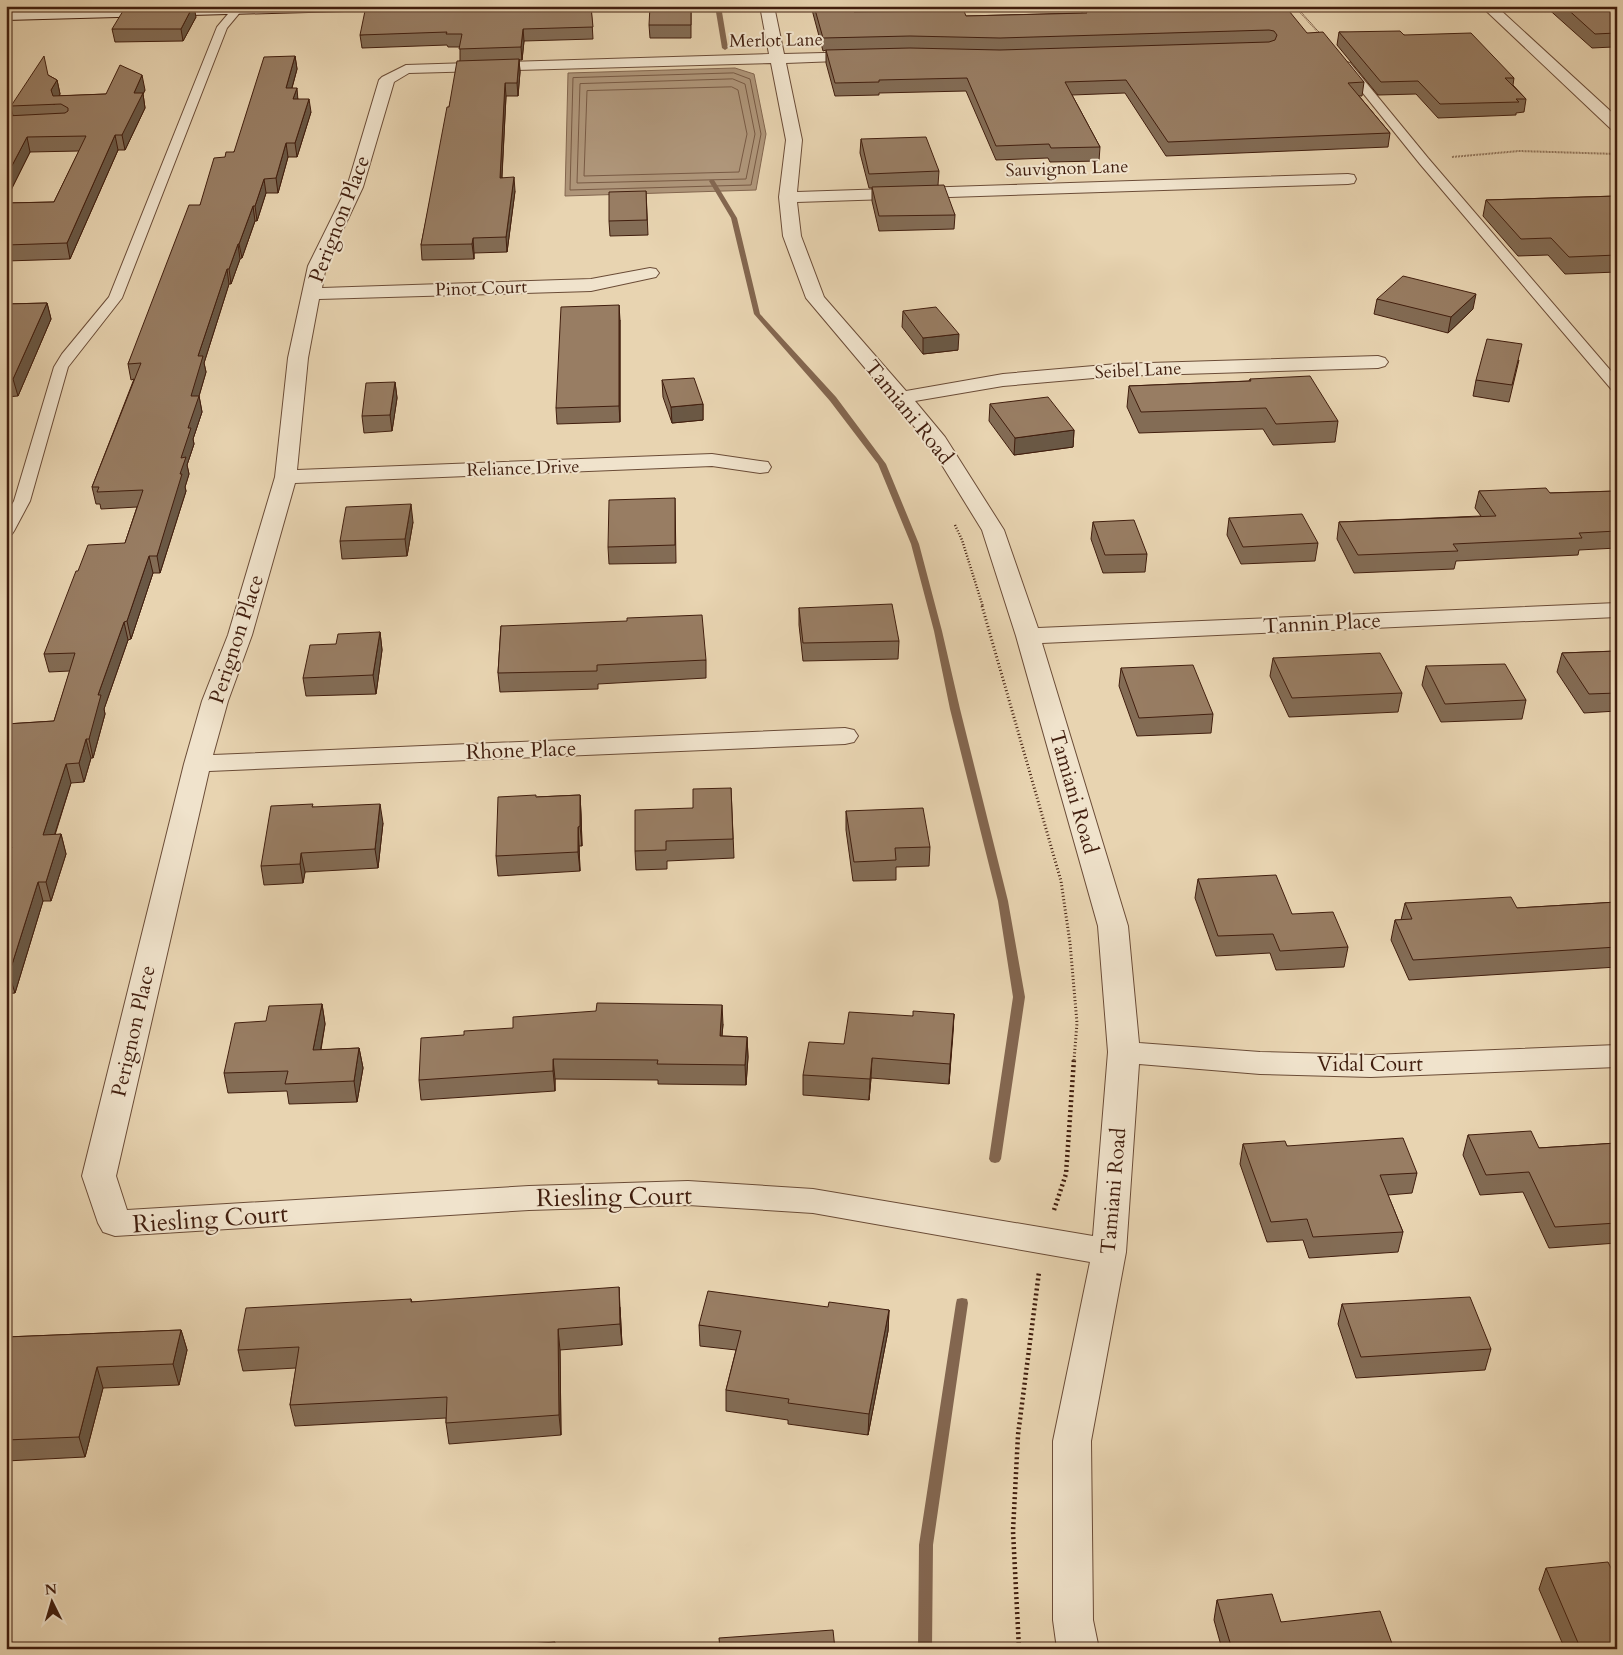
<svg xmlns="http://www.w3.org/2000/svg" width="1623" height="1655" font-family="Cardo,serif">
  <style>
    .water { fill: #af967a; stroke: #83664f }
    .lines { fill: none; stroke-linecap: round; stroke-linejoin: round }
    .shore { stroke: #785a44; stroke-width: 1 }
    .stream { fill: #83664f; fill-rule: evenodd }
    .lane-casing { stroke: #6b4c37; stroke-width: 2 }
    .street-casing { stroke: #6b4c37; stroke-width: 2 }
    .secondary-casing { stroke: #411e0e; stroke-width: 2 }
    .path-far3 { stroke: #411e0e; stroke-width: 2; stroke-dasharray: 0.5 1; stroke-linecap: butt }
    .path-far2 { stroke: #411e0e; stroke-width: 2.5; stroke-dasharray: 1 2; stroke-linecap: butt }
    .path-far1 { stroke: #411e0e; stroke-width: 3; stroke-dasharray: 1 2.5; stroke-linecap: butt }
    .path { stroke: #411e0e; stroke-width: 4.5; stroke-dasharray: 2 3; stroke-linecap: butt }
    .lane { fill: #f0e3cc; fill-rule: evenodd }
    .street { fill: #f0e3cc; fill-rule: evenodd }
    .secondary { fill: #f0e3cc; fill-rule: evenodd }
    .wall { fill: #836c55; stroke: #411e0e }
    .shaded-wall { fill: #6a5845; stroke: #411e0e }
    .building { fill: #987d63; stroke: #411e0e }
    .labels { text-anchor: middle; stroke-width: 4; stroke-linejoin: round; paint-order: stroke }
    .far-street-label { font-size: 18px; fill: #411e0e; stroke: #f0e3cc }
    .street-label { font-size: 21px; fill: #411e0e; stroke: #f0e3cc }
    .near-street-label { font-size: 25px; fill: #411e0e; stroke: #f0e3cc }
  </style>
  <rect width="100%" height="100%" fill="#e8d4b1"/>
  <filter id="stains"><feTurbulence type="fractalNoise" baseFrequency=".004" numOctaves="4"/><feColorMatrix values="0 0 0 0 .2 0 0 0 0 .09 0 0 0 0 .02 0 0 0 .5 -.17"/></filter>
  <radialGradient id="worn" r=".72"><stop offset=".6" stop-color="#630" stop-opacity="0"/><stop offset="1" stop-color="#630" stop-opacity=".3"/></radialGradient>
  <!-- water -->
  <polygon class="water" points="735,68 754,74 766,134 756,190 565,196 568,73"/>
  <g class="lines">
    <!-- shore -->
    <g class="shore">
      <polygon points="734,73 750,79 761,134 751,185 570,190 573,78"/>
      <polygon points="733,79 745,84 755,134 746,179 577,183 580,84"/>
      <polygon points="732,87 738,90 747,134 739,172 584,176 587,91"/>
    </g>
    <!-- stream -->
    <g class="stream">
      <polygon points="719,10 722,12 728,48 725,50 722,48 716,12"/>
      <polygon points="710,180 714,180 737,218 760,314 836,397 886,464 919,544 942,631 960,709 1008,901 1025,997 1001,1159 999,1162 995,1163 991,1162 989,1159 1013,997 998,901 950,709 934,631 911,544 878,464 830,401 754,314 731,218 709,181"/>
      <polygon points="962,1298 967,1299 968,1303 933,1545 932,1649 918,1649 919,1545 956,1303 957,1299"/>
    </g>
    <!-- lane casing -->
    <g class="lane-casing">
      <g id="lane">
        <polygon points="237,7 242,10 227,28 122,298 68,367 30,501 14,531 12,534 6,536 6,515 14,501 54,367 62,354 109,297 217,27 233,8"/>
        <polygon points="1346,62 1350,63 1428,158 1617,378 1617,391 1612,390 1420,164 1342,67 1341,65"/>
      </g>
    </g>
    <!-- street casing -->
    <g class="street-casing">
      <g id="street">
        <path d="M760,6H774L784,54L863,52L868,53L870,56L868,59L863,60L786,63L802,140L797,192L1348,174L1354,175L1356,179L1354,183L1348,184L797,202L801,236L824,297L906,391L1003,374L1117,364L1378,356L1385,358L1388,362L1385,366L1378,368L1117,376L1003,386L915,401L945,437L1004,530L1038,628L1617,603V617L1042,643L1128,926L1139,1043L1260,1052L1371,1055L1617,1045V1067L1371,1077L1260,1074L1139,1064L1126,1252L1091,1441L1093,1620L1099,1649H1057L1053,1620V1441L1090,1262L813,1213L688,1205L529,1210L115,1236L103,1232L98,1223L82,1176L184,764L202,701L228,635L275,477L288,358L308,266L347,187L379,80L382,77L406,65L769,54ZM771,63L786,140L779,197L783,236L806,298L929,444L982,530L1016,636L1098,926L1108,1052L1093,1236L813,1189L688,1181L529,1186L127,1210L116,1176L209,771L845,744L854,742L858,736L854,730L845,728L213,755L228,701L252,635L295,483L712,466L760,473L768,472L771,467L768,462L760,461L712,454L297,470L308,358L319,299L591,291L656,277L659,273L656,269L650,268L591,279L322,288L326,266L363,187L394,82L409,73Z"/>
        <polygon points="1481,6 1496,6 1617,117 1617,131 1611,129"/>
      </g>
    </g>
    <!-- secondary casing -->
    <g class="secondary-casing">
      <polygon id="secondary" points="214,6 388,6 381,10 6,20 6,12"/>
    </g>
    <!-- path-far3 -->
    <g class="path-far3">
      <polyline points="1295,6 1321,35"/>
      <polyline points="1452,157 1519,151 1617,154"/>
    </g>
    <!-- path-far2 -->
    <polyline class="path-far2" points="955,525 962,540 983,607"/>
    <!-- path-far1 -->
    <polyline class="path-far1" points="982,606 1061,881 1070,943 1077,1023 1074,1060"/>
    <!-- path -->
    <g class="path">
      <polyline points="1054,1210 1066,1174 1074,1059"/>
      <polyline points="1019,1649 1013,1531 1018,1435 1039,1272"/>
    </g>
    <!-- lane -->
    <use href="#lane" class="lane"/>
    <!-- street -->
    <use href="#street" class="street"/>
    <!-- secondary -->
    <use href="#secondary" class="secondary"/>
  </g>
  <!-- wall -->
  <g class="wall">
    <polygon points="591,6 593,39 524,41 522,60 519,60 520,72 518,96 506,96 502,177 515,191 507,252 474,253 474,259 422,260 421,245 449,107 460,60 460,47 448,47 447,45 362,48 360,35"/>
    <polygon points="691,6 691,38 650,38 649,25"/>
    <polygon points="811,6 852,6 854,12 966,16 1082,13 1083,6 1307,33 1364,82 1362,96 1359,96 1390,133 1388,147 1166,156 1125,93 1072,95 1100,147 1099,161 1050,162 1048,158 996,160 966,91 879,93 879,95 835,96 826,63 826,50 823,51"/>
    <polygon points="1545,6 1617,6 1617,51 1613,47 1592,48"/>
    <polygon points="196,17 183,41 115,42 112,29"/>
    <polygon points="1339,32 1404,35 1514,78 1513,85 1526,99 1524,112 1516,113 1516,115 1438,118 1416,94 1378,95 1337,45"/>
    <polygon points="295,56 297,69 292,88 298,99 311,112 297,157 288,157 278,193 266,193 257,221 255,221 242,258 240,259 231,284 229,284 204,363 206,372 199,396 202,412 193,439 194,444 187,465 189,474 185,487 186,491 160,573 153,573 131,639 128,640 104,709 105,714 93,758 91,758 84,782 71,783 55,835 61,834 66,854 51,901 43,901 15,993 6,994 6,724 54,721 70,671 49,672 44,654 125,543 137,507 101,509 100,504 96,504 92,487 134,379 131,380 128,364 200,205 225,157 234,152"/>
    <polygon points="48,75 57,80 60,94 59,96 106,94 145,90 143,94 145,108 125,150 118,150 70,259 6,261 6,203 54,202 79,151 30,152 9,194 6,194 6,116 13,116 11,106"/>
    <polygon points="861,139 939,171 938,185 955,215 954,229 879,231 872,201 872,188 869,188 860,153"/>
    <polygon points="646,191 648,235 610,236 609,221"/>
    <polygon points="1617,196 1617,272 1565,274 1548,255 1518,256 1483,216 1486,200"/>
    <polygon points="1377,299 1473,309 1448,333 1374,314"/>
    <polygon points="47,303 51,319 18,396 6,397 6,304"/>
    <polygon points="903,311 958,350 923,354 902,327"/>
    <polygon points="620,320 620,422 557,424 556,408"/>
    <polygon points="1519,360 1509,402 1473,396 1476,380"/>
    <polygon points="1250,379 1338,421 1335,442 1273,445 1263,429 1139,433 1127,407 1129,386 1249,381"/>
    <polygon points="662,380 703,404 703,420 672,423 663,397"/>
    <polygon points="395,382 397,398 392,431 364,433 362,416"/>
    <polygon points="990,404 1074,430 1073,447 1014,455 989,421"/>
    <polygon points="1479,491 1550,493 1617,491 1617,548 1579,550 1578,555 1456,561 1454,569 1354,573 1337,539 1339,522 1481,516 1475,508"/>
    <polygon points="675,498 676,563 609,564 608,547"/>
    <polygon points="1229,518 1318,543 1315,561 1241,564 1227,535"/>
    <polygon points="413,522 407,556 342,559 340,541"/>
    <polygon points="1093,522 1147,554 1145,572 1103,573 1091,539"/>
    <polygon points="799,608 899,641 898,659 803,661 799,625"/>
    <polygon points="501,626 706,660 706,678 598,684 598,689 500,692 498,673"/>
    <polygon points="380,632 382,650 376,694 306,696 303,678 336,644"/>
    <polygon points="1617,651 1617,711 1584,713 1557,672 1562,653"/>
    <polygon points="1273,658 1402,693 1398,712 1289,717 1270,676"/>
    <polygon points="1426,666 1526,700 1522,719 1441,722 1422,685"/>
    <polygon points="1121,668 1213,714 1211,733 1137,736 1119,686"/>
    <polygon points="731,788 734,858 667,861 667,869 636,870 635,851 693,808"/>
    <polygon points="580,795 581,814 582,846 579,846 580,871 498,876 496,856 537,797"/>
    <polygon points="313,807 383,823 378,868 305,872 303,883 264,885 261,866"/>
    <polygon points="846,811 930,847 929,866 896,867 896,880 853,881 846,830"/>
    <polygon points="1198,879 1292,914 1348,947 1344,967 1276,970 1270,953 1216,956 1195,898"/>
    <polygon points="1617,902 1617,967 1409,980 1391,940 1395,920 1401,920 1405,903 1517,908"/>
    <polygon points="322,1004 325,1024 321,1050 359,1048 363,1068 357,1102 289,1104 287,1091 228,1093 224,1073 266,1021"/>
    <polygon points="954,1014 949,1084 871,1078 869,1100 803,1095 803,1075 844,1044 913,1016"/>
    <polygon points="723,1024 722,1036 747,1037 748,1057 746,1085 658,1084 658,1080 555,1079 555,1091 421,1100 419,1080 464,1035"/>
    <polygon points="1468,1135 1539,1148 1617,1143 1617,1243 1549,1248 1523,1192 1480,1195 1463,1155"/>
    <polygon points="1243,1144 1287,1146 1417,1173 1412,1193 1388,1195 1403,1232 1398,1252 1309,1258 1303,1240 1267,1242 1240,1164"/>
    <polygon points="411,1299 412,1302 620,1307 622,1345 560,1350 561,1435 449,1444 446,1423 446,1418 295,1426 290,1405 296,1368 243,1371 238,1350"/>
    <polygon points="1342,1304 1491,1349 1485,1370 1356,1378 1338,1324"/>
    <polygon points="889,1310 888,1331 868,1435 788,1424 788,1420 726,1411 726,1390 736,1350 700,1346 699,1325"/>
    <polygon points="181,1330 187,1350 179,1385 103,1388 85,1457 6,1461 6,1337"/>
    <polygon points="1546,1568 1617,1649 1564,1647 1539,1589"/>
    <polygon points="1217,1600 1281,1622 1394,1649 1222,1649 1214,1620"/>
  </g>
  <!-- shaded-wall -->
  <g class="shaded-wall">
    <polygon points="193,6 194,6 196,17 183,41 181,29"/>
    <polygon points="523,29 524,41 522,60 521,47"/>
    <polygon points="295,56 297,69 288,102 286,88"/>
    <polygon points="519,59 520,72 518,96 517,83"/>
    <polygon points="142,75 145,90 143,94 145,108 125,150 122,135 134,93"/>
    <polygon points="57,80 60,94 54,105 51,90"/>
    <polygon points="505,83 506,96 501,192 500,178"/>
    <polygon points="297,88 298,101 293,99"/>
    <polygon points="309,99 311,112 297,157 295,143"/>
    <polygon points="115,135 118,150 70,259 67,243"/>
    <polygon points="27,137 30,152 9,194 6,181 6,177"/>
    <polygon points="286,143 288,157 278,193 276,178"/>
    <polygon points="514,177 515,191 507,252 506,237"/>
    <polygon points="264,179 266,193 257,221 255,206"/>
    <polygon points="253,206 255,221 242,258 239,244"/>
    <polygon points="473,238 474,253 474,259 472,244"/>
    <polygon points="238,244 240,259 231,284 229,269"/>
    <polygon points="227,269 229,284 204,363 206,372 199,396 202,412 193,439 194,444 187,465 189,474 185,487 186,491 160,573 157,556 180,474 181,458 188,428 191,396 198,356"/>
    <polygon points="1476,294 1473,309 1448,333 1451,317"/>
    <polygon points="47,303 51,319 18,396 13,379"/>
    <polygon points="619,305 620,320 620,422 619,406"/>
    <polygon points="959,334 958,350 923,354 923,338"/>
    <polygon points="395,382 397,398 392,431 390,415"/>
    <polygon points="703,404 703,420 672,423 671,407"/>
    <polygon points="1074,430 1073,447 1014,455 1015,438"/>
    <polygon points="411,504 413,522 407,556 405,539"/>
    <polygon points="149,556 153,573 131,639 127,621"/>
    <polygon points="124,622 128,640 104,709 105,714 93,758 89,739 98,695"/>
    <polygon points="380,632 382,650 376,694 373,675"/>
    <polygon points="86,739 91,758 84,782 79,763"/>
    <polygon points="66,764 71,783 48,855 43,835"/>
    <polygon points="580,795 581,814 582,846 580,826"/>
    <polygon points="380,804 383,823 378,868 375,849"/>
    <polygon points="578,827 579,846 580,871 578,852"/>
    <polygon points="61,834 66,854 51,901 46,882"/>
    <polygon points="301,853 305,872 303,883 300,864"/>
    <polygon points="38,882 43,901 15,993 9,974"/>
    <polygon points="322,1004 325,1024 317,1070 313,1050"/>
    <polygon points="722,1005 723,1024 720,1056 720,1036"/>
    <polygon points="954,1014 953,1034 949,1084 950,1064"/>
    <polygon points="747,1037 748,1057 746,1085 745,1065"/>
    <polygon points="359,1048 363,1068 357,1102 354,1081"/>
    <polygon points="872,1058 871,1078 869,1100 870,1079"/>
    <polygon points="553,1059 555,1079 555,1091 553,1071"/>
    <polygon points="619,1287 620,1307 622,1345 620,1324"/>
    <polygon points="889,1310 888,1331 868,1435 869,1414"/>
    <polygon points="558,1329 560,1350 561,1435 559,1415"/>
    <polygon points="181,1330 187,1350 179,1385 173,1364"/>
    <polygon points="97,1367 103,1388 85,1457 79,1437"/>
  </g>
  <!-- building -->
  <g class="building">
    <polygon points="126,6 193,6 181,29 112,29"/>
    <polygon points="366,6 591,6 593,27 523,29 521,47 459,49 462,34 446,34 447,32 360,35"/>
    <polygon points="650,6 691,6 691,25 649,25"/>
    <polygon points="814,6 852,6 854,12 964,11 966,16 1087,13 1083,6 1285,6 1307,33 1323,32 1364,82 1348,83 1390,133 1168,142 1126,80 1065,82 1100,147 1051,148 1049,144 996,146 967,78 879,80 879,82 835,83 826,50 910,48 1000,50 1269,42 1275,40 1277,35 1274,31 1269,30 1000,38 910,36 823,38"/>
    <polygon points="1564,6 1617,6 1617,34 1616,33 1595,34"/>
    <polygon points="1400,31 1404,35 1471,33 1514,78 1505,78 1526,99 1516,99 1519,102 1440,104 1418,81 1381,82 1339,32"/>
    <polygon points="44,56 48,75 57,80 51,90 53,96 106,94 120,65 142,75 134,93 143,93 122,135 115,135 67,243 6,245 6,203 54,202 86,136 27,137 6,177 6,116 65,113 68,111 68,108 61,104 11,106"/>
    <polygon points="295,56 286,88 297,88 293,99 309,99 295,143 286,143 276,178 264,179 255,206 253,206 239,244 238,244 229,269 227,269 198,356 203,356 191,396 199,396 188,428 191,428 181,458 186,457 180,474 182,474 157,556 149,556 127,621 124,622 98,695 101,695 89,739 86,739 79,763 66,764 43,835 61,834 46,882 38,882 9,974 6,974 6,865 12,847 6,848 6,724 54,721 75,653 44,654 76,571 78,571 88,545 125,543 143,490 97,492 99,487 92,487 141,363 128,364 189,205 200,205 214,158 225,157 226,152 234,152 264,57"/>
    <polygon points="519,59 517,83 505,83 500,178 514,177 506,237 473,238 472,244 421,245 447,107 449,107 457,61"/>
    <polygon points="926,137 939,171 869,174 861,139"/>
    <polygon points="944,185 955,215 879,216 872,187"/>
    <polygon points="646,191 647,220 609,221 609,192"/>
    <polygon points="1617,196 1617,255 1569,257 1551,238 1521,239 1486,200"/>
    <polygon points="1403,276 1476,294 1451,317 1377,299"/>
    <polygon points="47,303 13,379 6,379 6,304"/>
    <polygon points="619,305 619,406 556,408 561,307"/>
    <polygon points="936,307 959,334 923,338 903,311"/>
    <polygon points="1487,339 1522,344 1512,385 1476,380"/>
    <polygon points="1310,376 1338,421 1276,424 1266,408 1141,412 1129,386 1251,381 1250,379"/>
    <polygon points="694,378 703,404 671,407 662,380"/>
    <polygon points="395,382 390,415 362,416 366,383"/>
    <polygon points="1048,397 1074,430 1015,438 990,404"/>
    <polygon points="1546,488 1550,493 1617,491 1617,531 1579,533 1582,538 1453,544 1458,551 1358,555 1339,522 1496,516 1479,491"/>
    <polygon points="675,498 675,545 608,547 609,500"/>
    <polygon points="411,504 405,539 340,541 346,507"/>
    <polygon points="1302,514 1318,543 1243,547 1229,518"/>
    <polygon points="1134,520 1147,554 1105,555 1093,522"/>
    <polygon points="892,604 899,641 803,643 799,608"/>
    <polygon points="702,615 706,660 597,665 597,671 498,673 501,626 627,621 627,618"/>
    <polygon points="380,632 373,675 303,678 310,645 336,644 338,634"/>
    <polygon points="1617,651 1617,693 1589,694 1562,653"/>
    <polygon points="1380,653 1402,693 1292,698 1273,658"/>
    <polygon points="1505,664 1526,700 1445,704 1426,666"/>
    <polygon points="1193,665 1213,714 1139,718 1121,668"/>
    <polygon points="731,788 733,839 666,841 666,850 635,851 635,810 693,808 693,789"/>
    <polygon points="536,795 536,797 580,795 580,826 578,827 578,852 496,856 498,797"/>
    <polygon points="313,804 312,807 380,804 375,849 301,853 300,864 261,866 271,806"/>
    <polygon points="923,808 930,847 895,848 896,860 854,862 846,811"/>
    <polygon points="1276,875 1292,914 1333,912 1348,947 1280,951 1273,934 1218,936 1198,879"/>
    <polygon points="1511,897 1517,908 1617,902 1617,947 1413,960 1395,920 1412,919 1405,903"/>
    <polygon points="597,1003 722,1005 720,1036 747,1037 745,1065 657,1064 658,1060 553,1059 553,1071 419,1080 421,1038 464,1035 464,1031 513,1028 513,1017 596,1011"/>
    <polygon points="322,1004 313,1050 359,1048 354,1081 285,1084 288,1071 224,1073 235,1023 266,1021 269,1006"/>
    <polygon points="913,1011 954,1014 950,1064 872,1058 870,1079 803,1075 809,1042 844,1044 849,1012 913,1016"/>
    <polygon points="1531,1131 1539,1148 1617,1143 1617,1223 1555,1227 1529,1172 1486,1175 1468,1135"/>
    <polygon points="1403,1138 1417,1173 1380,1175 1403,1232 1313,1237 1307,1219 1271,1222 1243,1144 1285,1141 1287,1146"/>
    <polygon points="619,1287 620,1324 558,1329 559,1415 446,1423 447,1397 290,1405 299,1347 238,1350 246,1308 411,1299 411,1302"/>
    <polygon points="708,1291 828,1307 829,1302 889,1310 869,1414 788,1403 789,1399 726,1390 741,1331 699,1325"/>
    <polygon points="1470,1297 1491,1349 1361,1357 1342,1304"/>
    <polygon points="181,1330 173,1364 97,1367 79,1437 6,1440 6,1337"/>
    <polygon points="1608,1562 1617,1580 1617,1649 1546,1649 1579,1645 1546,1568"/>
    <polygon points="1272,1594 1281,1622 1380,1611 1394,1649 1232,1649 1217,1600"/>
    <polygon points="833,1630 835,1649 720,1649 719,1638"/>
    <polygon points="555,1642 555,1649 470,1649"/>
  </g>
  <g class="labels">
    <!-- far-street labels -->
    <g class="far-street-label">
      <text transform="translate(776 40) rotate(-1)" y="6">Merlot Lane</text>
      <text transform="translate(1067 168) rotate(-2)" y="6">Sauvignon Lane</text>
      <text transform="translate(481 288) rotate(-2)" y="6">Pinot Court</text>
      <text transform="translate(1138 370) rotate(-3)" y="6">Seibel Lane</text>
      <text transform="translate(523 468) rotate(-2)" y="6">Reliance Drive</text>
    </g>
    <!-- street labels -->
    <g class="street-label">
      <text transform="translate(339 219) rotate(-69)" y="7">Perignon Place</text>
      <text transform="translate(909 412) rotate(51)" y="7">Tamiani Road</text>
      <text transform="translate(1322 623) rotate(-3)" y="7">Tannin Place</text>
      <text transform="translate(236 639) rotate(-72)" y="7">Perignon Place</text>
      <text transform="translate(521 750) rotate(-2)" y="7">Rhone Place</text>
      <text transform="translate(1074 792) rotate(74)" y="7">Tamiani Road</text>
      <text transform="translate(133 1031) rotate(-77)" y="7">Perignon Place</text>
      <text x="1370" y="1071">Vidal Court</text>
      <text transform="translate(1113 1191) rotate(-85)" y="7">Tamiani Road</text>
    </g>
    <!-- near-street labels -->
    <g class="near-street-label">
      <text transform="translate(614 1196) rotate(-1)" y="9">Riesling Court</text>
      <text transform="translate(210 1218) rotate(-4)" y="9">Riesling Court</text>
    </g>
  </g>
  <!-- margin -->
  <rect width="1623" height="1655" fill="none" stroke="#e8d4b1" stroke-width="25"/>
  <rect x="8" y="8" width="1608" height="1640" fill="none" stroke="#411e0e" stroke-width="2.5"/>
  <rect x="12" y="12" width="1598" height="1630" fill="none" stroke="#411e0e"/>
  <!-- north arrow -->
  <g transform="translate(52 1602) rotate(355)" stroke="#f0e3cc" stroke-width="4" paint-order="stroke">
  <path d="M0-4L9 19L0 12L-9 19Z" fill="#411e0e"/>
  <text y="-8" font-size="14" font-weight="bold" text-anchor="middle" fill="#411e0e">N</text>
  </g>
  <rect width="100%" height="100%" filter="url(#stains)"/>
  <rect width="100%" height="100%" fill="url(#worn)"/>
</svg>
